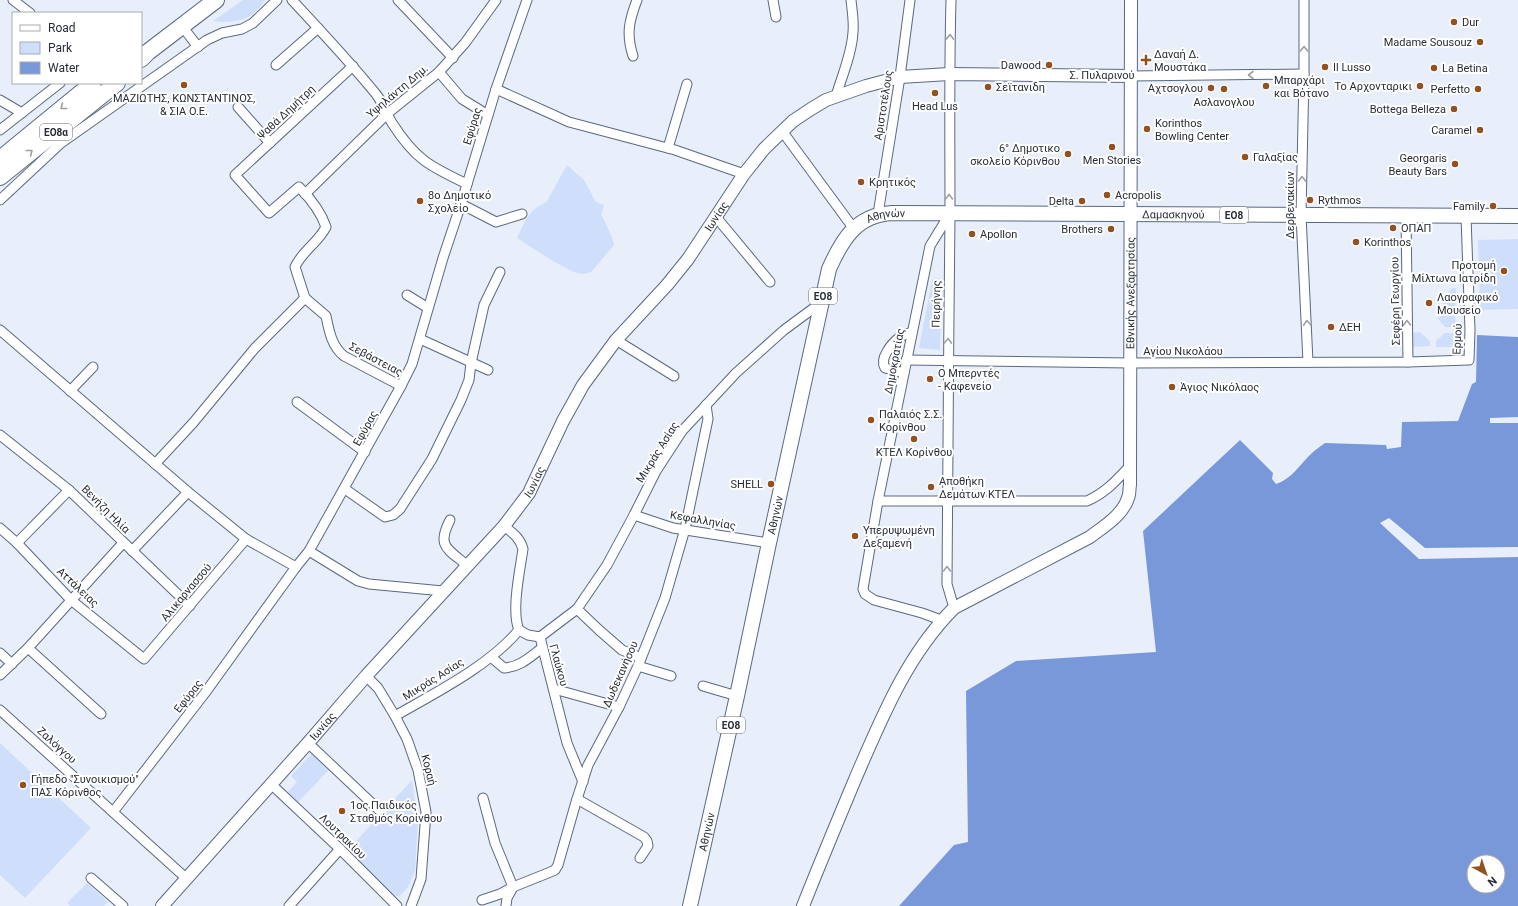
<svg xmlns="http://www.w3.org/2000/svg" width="1518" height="906" font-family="Roboto,sans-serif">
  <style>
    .green { fill: #cfdffb }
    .water { fill: #7898d9; fill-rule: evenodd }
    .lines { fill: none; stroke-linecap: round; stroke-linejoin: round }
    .street-casing { stroke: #5b6880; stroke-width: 11 }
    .secondary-casing { stroke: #5b6880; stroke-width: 14 }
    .primary-casing { stroke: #5b6880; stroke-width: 16 }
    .highway-casing { stroke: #5b6880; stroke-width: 18 }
    .street { stroke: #fff; stroke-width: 9 }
    .secondary { stroke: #fff; stroke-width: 12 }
    .primary { stroke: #fff; stroke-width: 14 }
    .highway { stroke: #fff; stroke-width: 16 }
    .oneway { stroke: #9ea0a5 }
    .poi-dot { fill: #945120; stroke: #fff; stroke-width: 1.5 }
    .labels { text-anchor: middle; stroke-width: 4; stroke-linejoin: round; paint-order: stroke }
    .shield { fill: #fff; stroke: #686b73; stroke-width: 1 }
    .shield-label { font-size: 10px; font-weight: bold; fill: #272c37 }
    .poi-label { font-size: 11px; fill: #272c37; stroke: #fff; text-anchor: start }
    .street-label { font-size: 11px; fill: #272c37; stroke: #fff }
  </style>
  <rect width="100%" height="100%" fill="#e9effa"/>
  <!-- green -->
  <g class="green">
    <path d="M243,0H265C253,20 235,24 213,21Z"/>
    <path d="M567,165L584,180L596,202L604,205L601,214L612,237L614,245L593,270C590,273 586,274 582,274C568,273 530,246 517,238C522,228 527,214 536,208C540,205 543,205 547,201Z"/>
    <polygon points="1518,239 1518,309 1480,310 1478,240"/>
    <polygon points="937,278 942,280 940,350 919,348 932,280"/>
    <polygon points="1452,288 1456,288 1455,327 1445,327 1437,318 1444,315 1445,308 1442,300"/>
    <polygon points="1420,332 1430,341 1430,346 1411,347 1411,333"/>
    <polygon points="1445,333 1455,333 1455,347 1436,347 1436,341"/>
    <polygon points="0,743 91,828 25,898 0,875"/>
    <polygon points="312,753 330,769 298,802 288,792 297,782 291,776"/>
    <polygon points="412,780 418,821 415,871 408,887 399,897 391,894 348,850"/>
    <polygon points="87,883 108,902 104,906 70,906 67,903"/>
  </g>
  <!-- water -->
  <path class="water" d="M1477,335L1518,337V417L1490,418V423H1518V547L1425,548L1389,518L1380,523L1419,559L1518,557V906H899L954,845L968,842L966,691L1016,661L1156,652L1143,531L1240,440L1273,473L1272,479L1276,484C1292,479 1300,464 1312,453C1316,449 1321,446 1325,443L1386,445L1387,449L1401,447L1402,422L1458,421L1472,384L1476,382ZM1474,862H1498V886H1474Z"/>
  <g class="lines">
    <!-- street casing -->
    <g class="street-casing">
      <g id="street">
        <polyline points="13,0 30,13"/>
        <path d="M292,0C321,31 349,61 376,94C383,103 386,113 392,123C415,159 429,166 467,184"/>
        <polyline points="398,0 453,58"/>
        <polyline points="773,0 776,17"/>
        <path d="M951,0C949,72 950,143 950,215C949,338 947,461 947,584L954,608"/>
        <polyline points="1304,0 1304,74 1301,215 1308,362"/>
        <polyline points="182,26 198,47"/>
        <path d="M633,56C626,34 629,21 637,0"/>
        <polyline points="276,65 318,28"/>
        <path d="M353,66L235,175L269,213L299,187C310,198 321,212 326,227C318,243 302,251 295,267L305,298L326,316C329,331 332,347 344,356L401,386"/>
        <polyline points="439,72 462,99 488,115"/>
        <polyline points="1131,76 1304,74"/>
        <polyline points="496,89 569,122 675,150 744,174"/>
        <path d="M836,96C842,76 852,53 853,32C854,21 852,10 851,0"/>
        <polyline points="0,100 22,113"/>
        <polyline points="238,107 270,143"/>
        <polyline points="0,130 60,83"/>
        <polyline points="782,131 854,229"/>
        <polyline points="668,148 687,84"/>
        <polyline points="305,194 388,113 439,72 465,43 496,0"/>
        <polyline points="0,200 61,143 207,40 222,33 242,29 253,23 277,0"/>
        <polyline points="461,204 496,222 522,214"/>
        <polyline points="878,214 900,77 910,0"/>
        <polyline points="1406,215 1408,362"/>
        <polyline points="716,217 770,282"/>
        <polyline points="407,295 428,308"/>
        <polyline points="0,330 188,492 246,539 296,567"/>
        <polyline points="420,339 488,370"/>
        <polyline points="616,340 674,376"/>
        <polyline points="906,360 1130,363 1408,362 1469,360 1470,330 1466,216"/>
        <path d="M904,373L885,368C879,358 892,343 900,337C903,335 908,333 912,332"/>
        <polyline points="70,391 93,367"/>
        <polyline points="297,402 365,452"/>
        <polyline points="0,435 69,490 190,606"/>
        <polyline points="155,464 193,423 255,348 305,298"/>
        <polyline points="345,489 385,517 393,515 400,509 432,459 461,400 469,380 471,363 484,305 500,272"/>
        <path d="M878,501H1087C1105,493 1116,481 1129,467"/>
        <polyline points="634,515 673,528 769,543"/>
        <path d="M450,520C436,547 448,549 468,566"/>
        <path d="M504,526C513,533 520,538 523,549C520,570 511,611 519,630L528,635L540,637"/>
        <polyline points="0,528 17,543 71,600 144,659 246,539"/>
        <polyline points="17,543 69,490"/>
        <polyline points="132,551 188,492"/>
        <polyline points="309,551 358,581 369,584 443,591"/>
        <polyline points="577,609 599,630 622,650 641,658"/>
        <polyline points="941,620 922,613 874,600 865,594 863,589 878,501 930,246 949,215"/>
        <polyline points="540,637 577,609 607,565 634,515 656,471 682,431 736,373 784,330 822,302"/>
        <polyline points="540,637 567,743 583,782"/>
        <polyline points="28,648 101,714"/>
        <polyline points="0,653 12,664"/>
        <path d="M491,657L504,668C520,667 530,657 542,648"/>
        <polyline points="638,666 671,676"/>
        <polyline points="0,675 28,648 123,543"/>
        <polyline points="366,676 378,688 395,716 407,739 418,770 426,812 421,879 411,906"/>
        <polyline points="703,686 737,696"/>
        <polyline points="554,689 619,707"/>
        <polyline points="0,710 187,879"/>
        <path d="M395,716C435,693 489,666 519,630"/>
        <polyline points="308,743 379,810"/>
        <polyline points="271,784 340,849 397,906"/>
        <polyline points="483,798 495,843 513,887 507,898 506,906"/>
        <polyline points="577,799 644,837 647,841 648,846 640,858"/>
        <polyline points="113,812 205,693 296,567 309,551 401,386 412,364 443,258 461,204 496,89 527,0"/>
        <polyline points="91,878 123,906"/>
        <polyline points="482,900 500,894 513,887 548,873 555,870 558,865 576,802 588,765 619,707 638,666 665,598 685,529 708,419 706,405"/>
        <polyline points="289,906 340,849"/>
      </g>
    </g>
    <!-- secondary casing -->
    <g class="secondary-casing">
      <g id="secondary">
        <path id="s1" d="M162,906L308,743L366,676L504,526L529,493L563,421L583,385L616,340L667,285L688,259L744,174L764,149L793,121L811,109L826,100L866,86L900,77L949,74L1131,76"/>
        <path id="s2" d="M803,906C820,863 838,820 856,777C882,717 907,655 954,608L1090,537C1103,527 1123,515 1128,498C1130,494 1129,489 1130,485L1131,0"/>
      </g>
    </g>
    <!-- primary casing -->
    <g class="primary-casing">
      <g id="primary">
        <path id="s3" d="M690,906L737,696L769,543L829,269C842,240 856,215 892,213L1518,216"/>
      </g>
    </g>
    <!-- highway casing -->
    <g class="highway-casing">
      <g id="highway">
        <polyline points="141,59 148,52 216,0"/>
        <polyline points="0,159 93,83"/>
        <polyline points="0,177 117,83"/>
      </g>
    </g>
    <!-- street -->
    <use href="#street" class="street"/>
    <!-- secondary -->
    <use href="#secondary" class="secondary"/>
    <!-- primary -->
    <use href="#primary" class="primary"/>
    <!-- highway -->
    <use href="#highway" class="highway"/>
  </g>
  <!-- one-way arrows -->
  <defs><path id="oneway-chevron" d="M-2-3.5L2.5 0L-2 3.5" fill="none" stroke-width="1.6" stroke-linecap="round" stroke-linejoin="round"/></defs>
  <g class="oneway">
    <use href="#oneway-chevron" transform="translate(950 37) rotate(-88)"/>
    <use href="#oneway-chevron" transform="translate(1304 49) rotate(-90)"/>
    <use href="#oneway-chevron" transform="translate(1251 75) rotate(180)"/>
    <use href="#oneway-chevron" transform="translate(63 107) rotate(141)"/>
    <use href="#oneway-chevron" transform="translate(30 152) rotate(-38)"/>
    <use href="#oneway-chevron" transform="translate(1302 179) rotate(-89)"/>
    <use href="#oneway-chevron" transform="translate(949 197) rotate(-90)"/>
    <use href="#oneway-chevron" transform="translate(1307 323) rotate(-93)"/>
    <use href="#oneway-chevron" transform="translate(1407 323) rotate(-91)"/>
    <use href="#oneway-chevron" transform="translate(948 341) rotate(-89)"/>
    <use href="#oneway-chevron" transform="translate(947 569) rotate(-90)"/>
  </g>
  <!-- markers -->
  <g class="poi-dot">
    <circle cx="1454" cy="22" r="4"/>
    <circle cx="1480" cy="42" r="4"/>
    <path d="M1144 54h4v4h4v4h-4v4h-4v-4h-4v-4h4z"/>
    <circle cx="1049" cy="65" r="4"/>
    <circle cx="1325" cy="67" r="4"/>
    <circle cx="1434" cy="68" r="4"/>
    <circle cx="184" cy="85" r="4"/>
    <circle cx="1266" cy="86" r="4"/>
    <circle cx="1420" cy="86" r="4"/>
    <circle cx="988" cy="87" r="4"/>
    <circle cx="1211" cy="88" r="4"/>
    <circle cx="1224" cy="89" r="4"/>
    <circle cx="1478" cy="89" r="4"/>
    <circle cx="935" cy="93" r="4"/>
    <circle cx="1454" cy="109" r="4"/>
    <circle cx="1147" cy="129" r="4"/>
    <circle cx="1480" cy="130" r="4"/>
    <circle cx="1112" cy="147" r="4"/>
    <circle cx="1068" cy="154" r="4"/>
    <circle cx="1245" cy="157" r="4"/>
    <circle cx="1455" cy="164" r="4"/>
    <circle cx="861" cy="182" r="4"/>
    <circle cx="1107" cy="195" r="4"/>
    <circle cx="1310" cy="200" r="4"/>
    <circle cx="420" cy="201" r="4"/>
    <circle cx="1082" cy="201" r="4"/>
    <circle cx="1493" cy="206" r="4"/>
    <circle cx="1393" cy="228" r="4"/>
    <circle cx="1111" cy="229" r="4"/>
    <circle cx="972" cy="234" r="4"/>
    <circle cx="1356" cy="242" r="4"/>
    <circle cx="1504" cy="271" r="4"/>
    <circle cx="1429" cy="303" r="4"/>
    <circle cx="1331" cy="327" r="4"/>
    <circle cx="930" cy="379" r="4"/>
    <circle cx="1172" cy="387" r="4"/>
    <circle cx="871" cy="420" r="4"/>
    <circle cx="914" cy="439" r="4"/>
    <circle cx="771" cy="484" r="4"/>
    <circle cx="931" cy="487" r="4"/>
    <circle cx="855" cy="536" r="4"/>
    <circle cx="23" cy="785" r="4"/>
    <circle cx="342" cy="811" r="4"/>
  </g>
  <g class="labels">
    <!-- shield labels -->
    <g class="shield">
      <rect x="40" y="124" width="32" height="16" rx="3"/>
      <rect x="1220" y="207" width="28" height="16" rx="3"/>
      <rect x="809" y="288" width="28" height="16" rx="3"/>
      <rect x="717" y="717" width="28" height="16" rx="3"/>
    </g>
    <g class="shield-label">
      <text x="56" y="136">ΕΟ8α</text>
      <text x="1234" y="219">ΕΟ8</text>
      <text x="823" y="300">ΕΟ8</text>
      <text x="731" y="729">ΕΟ8</text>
    </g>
    <!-- poi labels -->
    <g class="poi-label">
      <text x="1462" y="26">Dur</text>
      <text x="1472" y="46" text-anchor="end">Madame Sousouz</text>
      <text x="1154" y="58">Δαναή Δ.<tspan x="1154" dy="13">Μουστάκα</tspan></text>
      <text x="1041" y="69" text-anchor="end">Dawood</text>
      <text x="1333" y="71">Il Lusso</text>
      <text x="1442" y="72">La Betina</text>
      <text x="1274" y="84">Μπαρχάρι<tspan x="1274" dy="13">και Βὀτανο</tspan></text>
      <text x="1412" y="90" text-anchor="end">Το Αρχονταρικι</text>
      <text x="996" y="91">Σεϊτανιδη</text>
      <text x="1203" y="92" text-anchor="end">Αχτσογλου</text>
      <text x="1470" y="93" text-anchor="end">Perfetto</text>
      <text x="184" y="102" text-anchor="middle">ΜΑΖΙΩΤΗΣ, ΚΩΝΣΤΑΝΤΙΝΟΣ,<tspan x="184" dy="13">&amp; ΣΙΑ Ο.Ε.</tspan></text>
      <text x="1224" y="106" text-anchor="middle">Ασλανογλου</text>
      <text x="935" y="110" text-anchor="middle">Head Lus</text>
      <text x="1446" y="113" text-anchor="end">Bottega Belleza</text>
      <text x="1155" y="127">Korinthos<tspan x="1155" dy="13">Bowling Center</tspan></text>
      <text x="1472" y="134" text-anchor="end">Caramel</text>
      <text x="1060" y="152" text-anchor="end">6° Δημοτικο<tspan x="1060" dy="13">σκολείο Κόρινθου</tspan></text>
      <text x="1253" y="161">Γαλαξίας</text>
      <text x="1447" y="162" text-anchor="end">Georgaris<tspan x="1447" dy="13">Beauty Bars</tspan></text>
      <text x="1112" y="164" text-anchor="middle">Men Stories</text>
      <text x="869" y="186">Κρητικός</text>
      <text x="428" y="199">8ο Δημοτικό<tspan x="428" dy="13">Σχολείο</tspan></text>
      <text x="1115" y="199">Acropolis</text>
      <text x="1318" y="204">Rythmos</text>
      <text x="1074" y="205" text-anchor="end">Delta</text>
      <text x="1485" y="210" text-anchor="end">Family</text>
      <text x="1401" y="232">ΟΠΑΠ</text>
      <text x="1103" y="233" text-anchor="end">Brothers</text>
      <text x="980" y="238">Apollon</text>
      <text x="1364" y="246">Korinthos</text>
      <text x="1496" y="269" text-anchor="end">Προτομή<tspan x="1496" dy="13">Μίλτωνα Ιατρίδη</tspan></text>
      <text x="1437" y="301">Λαογραφικό<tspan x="1437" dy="13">Μουσείο</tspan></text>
      <text x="1339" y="331">ΔΕΗ</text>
      <text x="938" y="377">Ο Μπερντές<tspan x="938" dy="13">- Καφενείο</tspan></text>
      <text x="1180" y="391">Άγιος Νικόλαος</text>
      <text x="879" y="418">Παλαιός Σ.Σ.<tspan x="879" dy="13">Κορίνθου</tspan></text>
      <text x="914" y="456" text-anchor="middle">ΚΤΕΛ Κορίνθου</text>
      <text x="939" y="485">Αποθήκη<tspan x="939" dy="13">Δεμάτων ΚΤΕΛ</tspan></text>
      <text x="763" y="488" text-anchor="end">SHELL</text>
      <text x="863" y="534">Υπερυψωμένη<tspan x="863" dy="13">Δεξαμενή</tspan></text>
      <text x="31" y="783">Γήπεδο "Συνοικισμού"<tspan x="31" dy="13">ΠΑΣ Κόρινθος</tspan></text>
      <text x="350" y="809">1ος Παιδικός<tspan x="350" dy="13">Σταθμός Κορίνθου</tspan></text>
    </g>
    <!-- street labels -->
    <g class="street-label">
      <text x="1102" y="79">Σ. Πυλαρινού</text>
      <text transform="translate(397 91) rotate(-40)" y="4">Υψηλάντη Δημ.</text>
      <text transform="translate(883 105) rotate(-81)" y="4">Αριστοτέλους</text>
      <text transform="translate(286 112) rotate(-43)" y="4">Ψαθά Δημήτρη</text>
      <text transform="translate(472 126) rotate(-73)" y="4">Εφύρας</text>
      <text transform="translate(1290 205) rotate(-90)" y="4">Δερβενακίων</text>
      <text dy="4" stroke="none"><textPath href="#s3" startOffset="1023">Δαμασκηνού</textPath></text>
      <text dy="4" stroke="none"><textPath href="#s1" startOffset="889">Ιωνίας</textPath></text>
      <text dy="4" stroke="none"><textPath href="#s3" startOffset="735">Αθηνών</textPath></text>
      <text dy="4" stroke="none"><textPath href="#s2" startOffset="750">Εθνικής Ανεξαρτησίας</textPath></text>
      <text transform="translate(1395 301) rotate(-91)" y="4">Σεφέρη Γεωργίου</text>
      <text transform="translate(936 304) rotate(-89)" y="4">Πειρήνης</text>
      <text transform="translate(1457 339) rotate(-87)" y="4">Ερμού</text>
      <text x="1183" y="355">Αγίου Νικολάου</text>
      <text transform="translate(376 359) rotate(28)" y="4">Σεβάστειας</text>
      <text transform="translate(894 361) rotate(-79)" y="4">Δημοκρατίας</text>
      <text transform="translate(365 428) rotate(-61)" y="4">Εφύρας</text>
      <text transform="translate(657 452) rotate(-58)" y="4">Μικράς Ασίας</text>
      <text dy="4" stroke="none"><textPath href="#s1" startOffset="565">Ιωνίας</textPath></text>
      <text transform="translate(106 509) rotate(45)" y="4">Βενήζη Ηλία</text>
      <text dy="4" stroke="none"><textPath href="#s3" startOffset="400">Αθηνών</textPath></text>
      <text transform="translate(703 520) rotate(10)" y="4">Κεφαλληνίας</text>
      <text transform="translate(78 587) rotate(43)" y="4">Αττάλειας</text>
      <text transform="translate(186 592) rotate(-50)" y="4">Αλικαρνασσού</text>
      <text transform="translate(559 665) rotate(75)" y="4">Γλαύκου</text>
      <text transform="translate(620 674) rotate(-66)" y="4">Δωδεκανήσου</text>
      <text transform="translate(433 679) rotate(-32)" y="4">Μικράς Ασίας</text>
      <text transform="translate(188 696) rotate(-52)" y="4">Εφύρας</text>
      <text dy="4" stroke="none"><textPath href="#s1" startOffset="241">Ιωνίας</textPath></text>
      <text transform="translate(57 745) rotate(42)" y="4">Ζαλόγγου</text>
      <text transform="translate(429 770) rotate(76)" y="4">Κοραή</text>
      <text dy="4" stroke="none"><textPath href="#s3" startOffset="76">Αθηνών</textPath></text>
      <text transform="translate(343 836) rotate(44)" y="4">Λουτρακίου</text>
    </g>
  </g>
  <!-- legend -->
  <rect x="12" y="12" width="130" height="72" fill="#ffffff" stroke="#a9abaf"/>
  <rect x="20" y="25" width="20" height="6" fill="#ffffff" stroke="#a9abaf"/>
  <text x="48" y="32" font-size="12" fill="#272c37">Road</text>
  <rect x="20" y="42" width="20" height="12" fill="#cfdffb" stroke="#a9abaf"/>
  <text x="48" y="52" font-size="12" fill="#272c37">Park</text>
  <rect x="20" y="62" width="20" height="12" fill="#7898d9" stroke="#a9abaf"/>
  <text x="48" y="72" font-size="12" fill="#272c37">Water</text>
  <!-- north arrow -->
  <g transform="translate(1486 874) rotate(140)"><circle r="19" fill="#ffffff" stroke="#a9abaf"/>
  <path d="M0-3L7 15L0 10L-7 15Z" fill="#945120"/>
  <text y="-6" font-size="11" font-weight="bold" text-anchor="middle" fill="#272c37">N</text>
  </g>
</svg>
